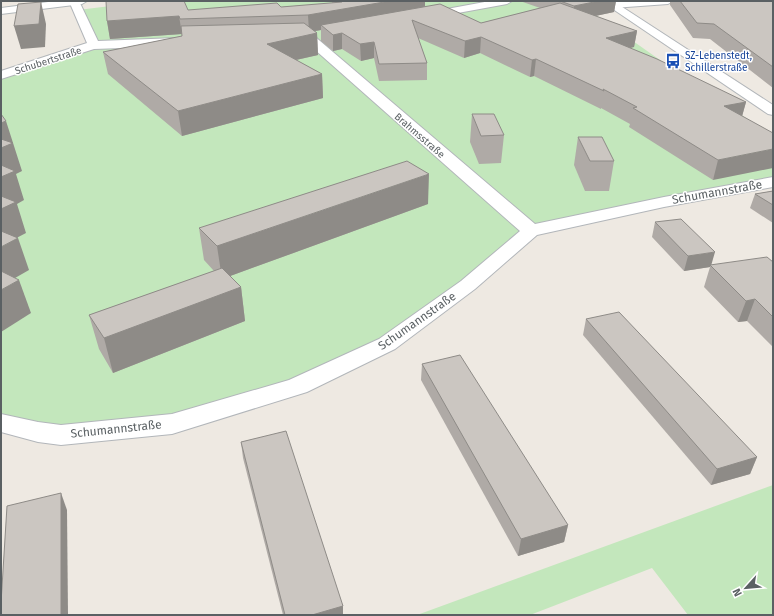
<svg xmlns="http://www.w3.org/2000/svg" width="774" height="616" font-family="'Fira Sans',sans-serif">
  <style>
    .green { fill: #c3e7bc }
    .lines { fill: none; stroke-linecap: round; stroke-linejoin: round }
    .minor-casing { stroke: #b2b6ba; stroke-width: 2 }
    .tertiary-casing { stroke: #b2b6ba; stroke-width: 2 }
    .secondary-casing { stroke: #b1b7ba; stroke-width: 2 }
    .minor { fill: #fff; fill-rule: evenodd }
    .tertiary { fill: #fff; fill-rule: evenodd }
    .secondary { fill: #fff; fill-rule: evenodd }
    .wall { fill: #afaaa6 }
    .shaded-wall { fill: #8e8b87 }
    .building { fill: #cbc6c1; stroke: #8e8b87 }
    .labels { text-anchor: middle; stroke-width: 3; stroke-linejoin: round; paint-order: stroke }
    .far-transit-label { font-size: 10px; fill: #164399; stroke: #fff; text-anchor: start }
    .far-street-label { font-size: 10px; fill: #5a6063; stroke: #fff }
    .street-label { font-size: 12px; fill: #5a6063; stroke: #fff }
  </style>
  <rect width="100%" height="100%" fill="#eee9e2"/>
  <!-- green -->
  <g class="green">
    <polygon points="151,1 576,1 687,79 773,136 773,182 531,231 387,344 173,429 61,435 1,420 1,75 94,45 78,10"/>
    <polygon points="773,485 773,615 688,615 652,568 530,615 417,615"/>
  </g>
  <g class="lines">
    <!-- minor casing -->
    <g class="minor-casing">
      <g id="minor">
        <polygon points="69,1 79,1 98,41 177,38 183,42 177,46 94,49 1,79 1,71 87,43"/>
        <polygon points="490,1 512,1 507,4 425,19 419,16 425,13"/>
        <polygon points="624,1 673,1 668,4 613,8 608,5 613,2"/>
        <polygon points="309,34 313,35 535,224 664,197 773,177 773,187 664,207 537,235 475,289 395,349 307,392 172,434 61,445 38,442 1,432 1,414 38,422 61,425 172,414 289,380 379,339 461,281 520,231 305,41 303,38"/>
      </g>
    </g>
    <!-- tertiary casing -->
    <g class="tertiary-casing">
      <polygon id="tertiary" points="601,1 613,1 773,105 773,115 768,114"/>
    </g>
    <!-- secondary casing -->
    <g class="secondary-casing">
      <polygon id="secondary" points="56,1 87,1 82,4 1,14 1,8"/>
    </g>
    <!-- minor -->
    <use href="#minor" class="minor"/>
    <!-- tertiary -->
    <use href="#tertiary" class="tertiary"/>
    <!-- secondary -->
    <use href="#secondary" class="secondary"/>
  </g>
  <!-- wall -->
  <g class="wall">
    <polygon points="332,1 425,1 425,6 481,23 540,8 520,1 616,1 614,12 595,16 637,31 634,47 629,48 746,102 742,116 713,180 629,127 630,124 601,108 601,109 534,76 530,77 480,53 464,58 418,38 427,63 427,80 379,81 374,58 361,61 342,49 333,51 321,41 321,30 315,31 317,33 318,55 296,60 322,74 323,98 182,136 108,74 103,52 182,36 182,34 110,39 107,21 332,3"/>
    <polygon points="670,1 773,1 773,88 710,39 693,38 670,5"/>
    <polygon points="472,114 504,135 501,163 479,164 470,142"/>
    <polygon points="578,137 614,161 609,191 585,191 574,165"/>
    <polygon points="773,191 773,223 750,208 755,194"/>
    <polygon points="428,204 230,276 241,287 245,321 113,373 99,349 89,315 214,271 204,260 199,228"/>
    <polygon points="655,222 711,265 773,262 773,347 747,321 738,322 704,287 710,267 684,271 652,237"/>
    <polygon points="586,319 757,457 750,474 711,485 583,335"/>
    <polygon points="422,364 568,525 564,542 518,556 421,380"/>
    <polygon points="241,442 343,606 343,615 283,615 243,458"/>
  </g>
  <!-- shaded-wall -->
  <g class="shaded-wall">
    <polygon points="390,1 425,1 425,11 321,25 321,30 309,32 308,15"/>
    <polygon points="599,1 616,1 614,12 572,21 574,6"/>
    <polygon points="41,2 46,24 45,47 21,49 14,26"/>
    <polygon points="179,16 182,34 110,39 107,21"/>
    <polygon points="637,31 634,47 603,55 606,38"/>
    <polygon points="317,33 318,55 269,66 267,44"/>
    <polygon points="342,33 342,49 333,51 333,35"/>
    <polygon points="481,37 480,53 464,58 465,41"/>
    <polygon points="374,42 374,58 361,61 360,44"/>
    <polygon points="536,59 534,76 530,77 532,60"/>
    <polygon points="322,74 323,98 182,136 178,111"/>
    <polygon points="746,102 741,120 724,106"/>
    <polygon points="6,121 22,171 16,174 24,200 17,204 26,233 1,246 1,123"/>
    <polygon points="773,149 773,168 713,180 718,160"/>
    <polygon points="429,174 428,204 222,279 217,246"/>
    <polygon points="18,238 29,270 1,286 1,247"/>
    <polygon points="715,252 711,266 710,265 710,267 684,271 688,256"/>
    <polygon points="19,280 31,313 1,332 1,290"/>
    <polygon points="241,287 245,321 113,373 104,338"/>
    <polygon points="755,299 747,321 738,322 746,301"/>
    <polygon points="757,457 750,474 711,485 717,469"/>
    <polygon points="61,493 67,510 68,615 61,615"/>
    <polygon points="568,525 564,542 518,556 521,539"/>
    <polygon points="343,606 343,615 312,615"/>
  </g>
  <!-- building -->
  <g class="building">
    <polygon points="106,1 184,1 188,10 277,3 281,7 342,2 341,1 390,1 308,15 180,19 179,16 107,21"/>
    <polygon points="560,1 599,1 574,6"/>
    <polygon points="680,1 773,1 773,67 714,24 697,23"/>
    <polygon points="41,2 39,24 14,26 18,4"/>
    <polygon points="560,3 637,31 606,38 657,59 746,102 724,106 773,133 773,149 718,160 633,108 637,107 603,89 604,91 536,59 532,60 481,37 465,41 412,20 427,63 379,64 374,42 360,44 342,33 333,35 321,25 440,4 481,23"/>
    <polygon points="304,23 317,33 267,44 322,74 178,111 103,52 182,36 181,26"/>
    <polygon points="1,114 6,121 1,123"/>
    <polygon points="472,114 494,114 504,135 481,136"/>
    <polygon points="578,137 602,137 614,161 590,161"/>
    <polygon points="1,139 13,143 1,148"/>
    <polygon points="407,161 429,174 217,246 199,228"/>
    <polygon points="1,165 15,171 1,177"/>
    <polygon points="773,191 773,205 755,194"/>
    <polygon points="1,196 16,202 1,209"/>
    <polygon points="681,219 715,252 688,256 655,222"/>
    <polygon points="1,231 18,238 1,247"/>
    <polygon points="767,257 773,262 773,317 755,299 746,301 710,265"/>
    <polygon points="222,268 241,287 104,338 89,315"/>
    <polygon points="1,271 19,280 1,290"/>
    <polygon points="619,312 757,457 717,469 586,319"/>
    <polygon points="460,355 568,525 521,539 422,364"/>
    <polygon points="286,431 343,606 312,615 285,615 241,442"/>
    <polygon points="61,493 61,615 1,615 1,603 7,506"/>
  </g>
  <!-- icons -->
  <defs>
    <g id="bus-bare" transform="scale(1.2)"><path d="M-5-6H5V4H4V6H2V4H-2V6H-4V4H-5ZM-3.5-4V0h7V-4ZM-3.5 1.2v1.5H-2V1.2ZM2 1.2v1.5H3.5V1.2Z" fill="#1a4fb4" stroke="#fff" stroke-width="2.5" paint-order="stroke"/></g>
  </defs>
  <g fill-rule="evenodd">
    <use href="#bus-bare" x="673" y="61"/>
  </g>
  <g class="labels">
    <!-- far-transit labels -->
    <g class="far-transit-label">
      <text x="685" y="59">SZ-Lebenstedt,<tspan x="685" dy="12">Schillerstraße</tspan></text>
    </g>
    <!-- far-street labels -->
    <g class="far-street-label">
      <text transform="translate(48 60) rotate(-18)" y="4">Schubertstraße</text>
      <text transform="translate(420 135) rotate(41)" y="4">Brahmsstraße</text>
    </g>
    <!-- street labels -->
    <g class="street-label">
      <text transform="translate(717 192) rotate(-10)" y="4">Schumannstraße</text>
      <text transform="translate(417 321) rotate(-35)" y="4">Schumannstraße</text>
      <text transform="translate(116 429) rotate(-6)" y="4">Schumannstraße</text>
    </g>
  </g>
  <!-- border -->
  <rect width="774" height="616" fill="none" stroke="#5a6063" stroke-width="4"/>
  <!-- north arrow -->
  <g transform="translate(746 588) rotate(243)" stroke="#ffffff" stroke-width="3" paint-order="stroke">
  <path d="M0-3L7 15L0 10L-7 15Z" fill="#5a6063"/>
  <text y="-6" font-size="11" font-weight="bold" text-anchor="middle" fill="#5a6063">N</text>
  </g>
</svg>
